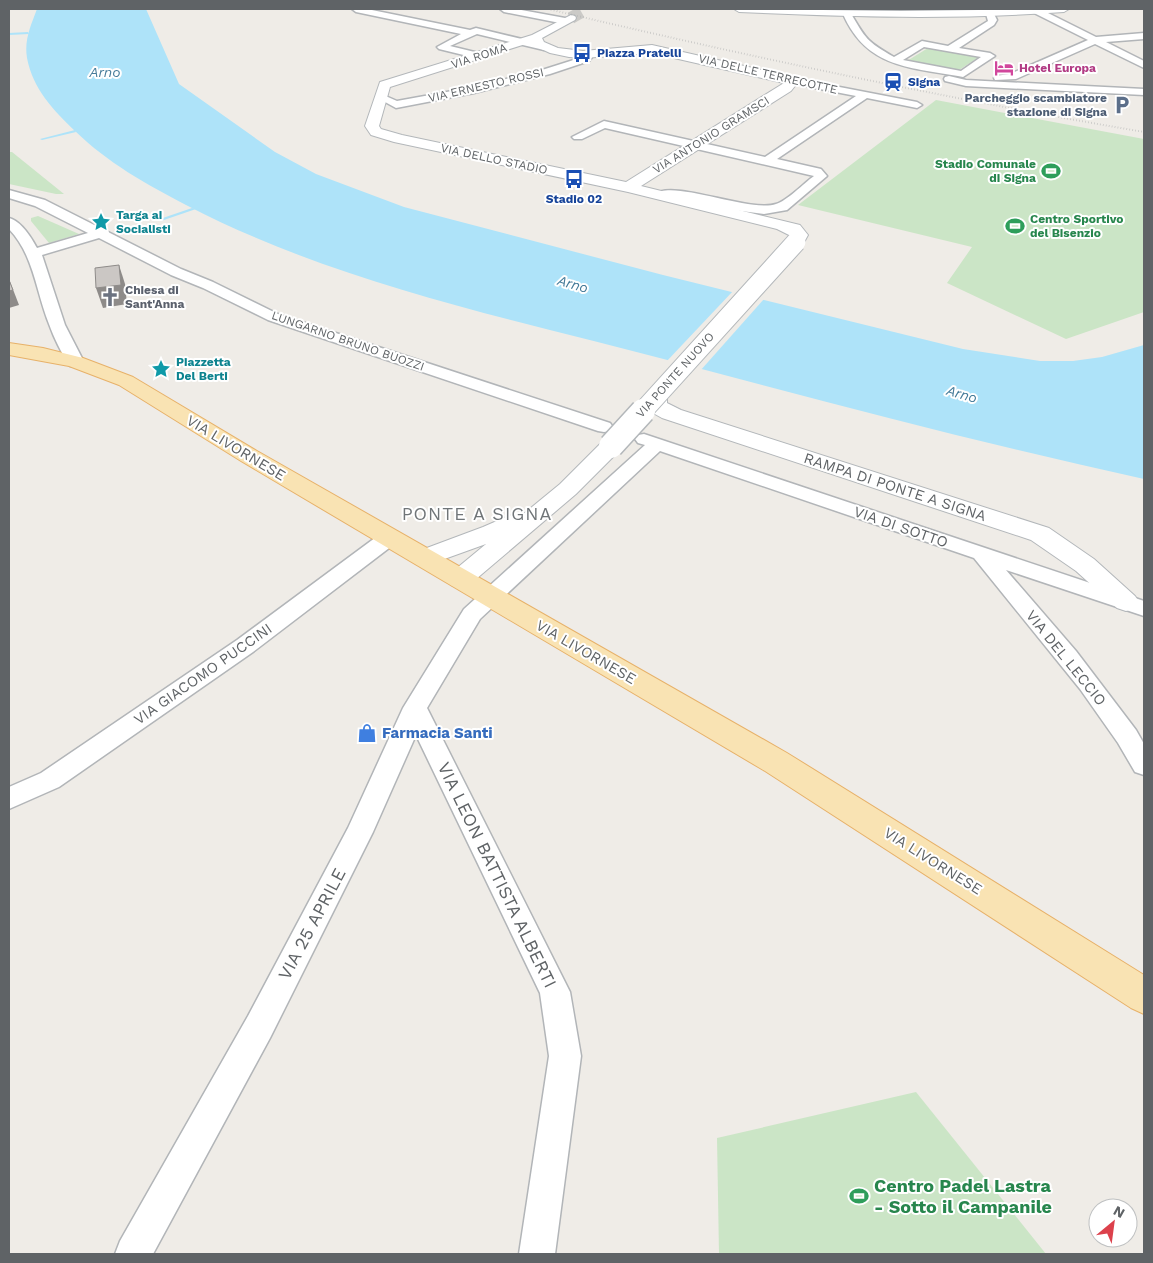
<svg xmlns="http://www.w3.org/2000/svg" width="1153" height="1263" font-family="'Work Sans',sans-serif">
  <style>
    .green { fill: #cbe5c6 }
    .water { fill: #aee3f9 }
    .pier { fill: #efece7 }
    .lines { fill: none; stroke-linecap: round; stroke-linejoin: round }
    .stream { fill: #aee3f9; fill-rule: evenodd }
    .secondary-tunnel { stroke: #cbcac7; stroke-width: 12; stroke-dasharray: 12 5.5; stroke-linecap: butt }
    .minor-casing { stroke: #b2b5b8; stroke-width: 3 }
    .secondary-casing { stroke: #b3b7ba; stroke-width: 2 }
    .primary-casing { stroke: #e7b169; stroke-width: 2 }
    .minor { fill: #fff; fill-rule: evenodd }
    .secondary { fill: #fff; fill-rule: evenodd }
    .primary { fill: #f9e3b3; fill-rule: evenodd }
    .rail { stroke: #b3b4b4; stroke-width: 2; stroke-dasharray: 0.5 2.5; stroke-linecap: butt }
    .secondary-bridge-far1-casing { stroke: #b3b7ba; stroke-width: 21; stroke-linecap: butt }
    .secondary-bridge-casing { stroke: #b3b7ba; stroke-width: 27; stroke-linecap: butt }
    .secondary-bridge-far1 { stroke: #fff; stroke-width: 19 }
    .secondary-bridge { stroke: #fff; stroke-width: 24 }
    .shaded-wall { fill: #8e8b89 }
    .building { fill: #cbc7c4; stroke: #8e8b89 }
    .labels { text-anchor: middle; stroke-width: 4; stroke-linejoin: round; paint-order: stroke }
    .far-transit-label { font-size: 12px; font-weight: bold; fill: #164399; stroke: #fff; text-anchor: start }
    .far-street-label { font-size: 12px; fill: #5f6366; stroke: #fff }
    .far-hotel-label { font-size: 12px; font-weight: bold; fill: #b23c85; stroke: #fff; text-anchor: start }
    .far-service-label { font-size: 12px; font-weight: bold; fill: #4e5e75; stroke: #fff; text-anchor: end }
    .far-leisure-label { font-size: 12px; font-weight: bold; fill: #27864d; stroke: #fff; text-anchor: end }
    .far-culture-label { font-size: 12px; font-weight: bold; fill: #0d838f; stroke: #fff; text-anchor: start }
    .far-worship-label { font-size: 12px; font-weight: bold; fill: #5b616d; stroke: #fff; text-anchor: start }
    .far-water-label { font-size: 14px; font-style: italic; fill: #457b99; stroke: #fff }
    .street-label { font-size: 15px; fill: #5f6366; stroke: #fff }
    .shop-label { font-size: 15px; font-weight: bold; fill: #366cbe; stroke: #fff; text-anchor: start }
    .quarter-label { font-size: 18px; letter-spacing: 1px; fill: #707578; stroke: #fff }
    .near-street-label { font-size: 18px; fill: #5f6366; stroke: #fff }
    .near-leisure-label { font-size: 18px; font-weight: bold; fill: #27864d; stroke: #fff; text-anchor: start }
  </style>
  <rect width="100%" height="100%" fill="#efece7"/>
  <!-- green -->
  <g class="green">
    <polygon points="928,48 979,57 959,70 907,61"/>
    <polygon points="936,100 1144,139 1144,312 1066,339 947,283 972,247 798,205"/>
    <polygon points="9,152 12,152 64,194 56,194 9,184"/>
    <polygon points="38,216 79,234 49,243 31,221 31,218"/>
    <polygon points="916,1092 1046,1254 719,1254 717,1138"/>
  </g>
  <!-- water -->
  <path class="water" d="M37,9H146L179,84L275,152L316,174L404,207L663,275L963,349L1040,361H1073L1102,357L1144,345V479C988,445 833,404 679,363C513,319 340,285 186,205C146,184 108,163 75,131C53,110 33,89 27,58C24,40 31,25 37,9Z"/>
  <!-- pier -->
  <polygon class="pier" points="734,290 765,298 700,371 666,362"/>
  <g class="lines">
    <!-- stream -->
    <g class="stream">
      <polygon points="28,32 29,34 9,35 9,33"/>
      <polygon points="75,130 76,132 42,140 40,139"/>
      <polygon points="192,208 196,209 161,221 157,220"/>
    </g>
    <!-- secondary-tunnel -->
    <polyline class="secondary-tunnel" points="571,18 583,11"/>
    <!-- minor casing -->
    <g class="minor-casing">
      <g id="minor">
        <polygon points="352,9 367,9 470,30 476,28 547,45 549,47 544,50 477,34 450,46 483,54 485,56 480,59 439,49 437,47 461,34 356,12"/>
        <polygon points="500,9 516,9 565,18 569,21 565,24 504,12"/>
        <polygon points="1034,9 1040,9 1096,37 1144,33 1144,39 1106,42 1144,61 1144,68 1095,44 1016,79 995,80 994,78 995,76 1010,74 1088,40 1034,13"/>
        <path d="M847,11L850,12C866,39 866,41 894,57L922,41L948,46L988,21L986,14L987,12H993L997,20L994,25L959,48L990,53L995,56L963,77C911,67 867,69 843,14ZM924,47L981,57L961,71L903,60Z"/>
        <polygon points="589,52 594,55 589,61 550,74 474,93 396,108 376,97 381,94 397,101 474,87 542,70 583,57"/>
        <polygon points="949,76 966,80 1144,89 1144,95 966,86 945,81 944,79 945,77"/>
        <path d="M793,78L917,102L922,105L917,108L867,98L777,159L821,169L827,176L787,210L764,214L734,210L680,198L661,199L655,195C669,178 750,213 776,204C787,201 804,183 814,176L605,128L582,139H574L572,137L604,121L765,157L856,96L789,83L788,81Z"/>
        <path d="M9,190L45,200L181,269L213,282L278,314L610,423L613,427L610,431L604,432L598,431L268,320L203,288L171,275L99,238L42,255L65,325L84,362L82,366H70C62,354 54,338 49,324C36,292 34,255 9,229V218C21,221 31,237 37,248L88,233L35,206L9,198Z"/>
        <polygon points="644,434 1144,601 1144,616 1006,570 1076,651 1136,730 1144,744 1144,775 1135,772 1118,743 1080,689 974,558 660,451 480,619 427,708 570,992 581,1056 555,1254 519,1254 549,1056 540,993 416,735 373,832 270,1038 153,1254 115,1254 120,1241 248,1016 348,828 403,708 464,609 645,445 638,443 635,439 638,435"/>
        <polygon points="390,531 397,532 400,537 397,542 253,652 59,787 9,809 9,787 41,773 237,640 383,532"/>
      </g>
    </g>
    <!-- secondary casing -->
    <g class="secondary-casing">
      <g id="secondary">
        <path d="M734,9L901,11L1069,9L1064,12C956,20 848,17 739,12Z"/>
        <path d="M571,15L575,16L576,18L575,20L542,38L544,42L558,48L583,51L652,45L797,78L799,81L791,91L641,186L800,225L808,235L802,246H790L788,242L791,236L777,229L628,192L394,142L371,135L365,126L380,82L532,35ZM532,42L535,46L550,53L569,57L583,58L652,53L784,83L626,182L402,135L381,129L379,126L390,87Z"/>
        <polygon points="656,390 663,392 667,396 667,403 681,410 1049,528 1094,559 1135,596 1139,602 1135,608 1126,611 1117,608 1076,571 1031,540 662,418 653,413 645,400 649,392"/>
        <polygon points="611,439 619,441 622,446 619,451 576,494 469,585 460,588 451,585 447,579 451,573 486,544 425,566 416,564 412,558 416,552 483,527 506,517 515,514 521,516 560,484 603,441"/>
      </g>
    </g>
    <!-- primary casing -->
    <g class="primary-casing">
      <polygon id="primary" points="9,343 43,348 83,358 133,377 257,451 787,753 1144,975 1144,1014 1131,1008 765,771 241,461 119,385 69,366 9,355"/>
    </g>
    <!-- minor -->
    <use href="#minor" class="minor"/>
    <!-- secondary -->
    <use href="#secondary" class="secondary"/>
    <!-- primary -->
    <use href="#primary" class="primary"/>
    <!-- rail -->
    <path class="rail" d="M548,9C746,56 944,98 1144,132"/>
    <!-- secondary-bridge-far1 casing -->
    <g class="secondary-bridge-far1-casing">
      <polyline id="secondary-bridge-far1" points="642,412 796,242"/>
    </g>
    <!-- secondary-bridge casing -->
    <g class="secondary-bridge-casing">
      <polyline id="secondary-bridge" points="611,446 643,411"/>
    </g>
    <!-- secondary-bridge-far1 -->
    <use href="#secondary-bridge-far1" class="secondary-bridge-far1"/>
    <!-- secondary-bridge -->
    <use href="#secondary-bridge" class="secondary-bridge"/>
  </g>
  <!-- shaded-wall -->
  <g class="shaded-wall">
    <polygon points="119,265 125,284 127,304 103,308 96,288"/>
    <polygon points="9,279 19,305 9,308"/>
  </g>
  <!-- building -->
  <g class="building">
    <polygon points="119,265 121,285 96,288 95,268"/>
    <polygon points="9,280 13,290 9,291"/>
  </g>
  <!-- icons -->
  <defs>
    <g id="bus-bare" transform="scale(1.5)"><path d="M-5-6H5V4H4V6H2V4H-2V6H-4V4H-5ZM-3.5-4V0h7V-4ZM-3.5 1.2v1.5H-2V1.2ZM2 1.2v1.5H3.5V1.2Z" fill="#1a4fb4" stroke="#fff" stroke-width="2.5" paint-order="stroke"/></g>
    <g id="hotel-bare" transform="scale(1.5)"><path d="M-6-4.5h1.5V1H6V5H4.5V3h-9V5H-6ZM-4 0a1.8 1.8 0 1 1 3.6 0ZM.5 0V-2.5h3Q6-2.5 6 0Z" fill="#d1479c" stroke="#fff" stroke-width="2.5" paint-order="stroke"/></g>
    <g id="station-bare" transform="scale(1.5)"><path d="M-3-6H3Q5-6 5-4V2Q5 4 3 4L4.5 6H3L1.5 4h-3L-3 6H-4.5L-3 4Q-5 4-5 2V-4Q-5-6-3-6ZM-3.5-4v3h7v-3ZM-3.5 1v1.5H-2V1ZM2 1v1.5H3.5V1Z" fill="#1a4fb4" stroke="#fff" stroke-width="2.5" paint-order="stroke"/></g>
    <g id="parking-bare" transform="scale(1.5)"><path d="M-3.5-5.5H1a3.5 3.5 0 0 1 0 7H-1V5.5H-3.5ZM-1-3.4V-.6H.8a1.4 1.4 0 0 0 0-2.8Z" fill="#5c6f8a" stroke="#fff" stroke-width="2.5" paint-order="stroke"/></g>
    <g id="stadium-bare" transform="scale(1.5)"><path d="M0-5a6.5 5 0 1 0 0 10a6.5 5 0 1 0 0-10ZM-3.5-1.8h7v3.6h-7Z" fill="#2e9e5b" stroke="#fff" stroke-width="2.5" paint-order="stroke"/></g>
    <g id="sight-bare" transform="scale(1.5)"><path d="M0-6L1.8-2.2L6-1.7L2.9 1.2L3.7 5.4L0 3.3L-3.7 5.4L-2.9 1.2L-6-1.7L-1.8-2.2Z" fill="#0f9aa8" stroke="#fff" stroke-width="2.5" paint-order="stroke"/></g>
    <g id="church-bare" transform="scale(1.5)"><path d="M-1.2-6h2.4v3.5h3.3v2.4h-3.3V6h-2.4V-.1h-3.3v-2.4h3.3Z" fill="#6b7280" stroke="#fff" stroke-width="2.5" paint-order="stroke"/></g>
    <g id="shop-bare" transform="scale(1.5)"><path d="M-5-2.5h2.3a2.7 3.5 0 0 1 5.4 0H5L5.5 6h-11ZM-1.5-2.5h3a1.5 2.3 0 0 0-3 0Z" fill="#3f7fe0" stroke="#fff" stroke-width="2.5" paint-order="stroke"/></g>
  </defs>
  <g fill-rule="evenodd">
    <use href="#bus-bare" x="582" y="53"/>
    <use href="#hotel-bare" x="1004" y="68"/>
    <use href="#station-bare" x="893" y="82"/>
    <use href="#parking-bare" x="1122" y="105"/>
    <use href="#stadium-bare" x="1051" y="171"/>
    <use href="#bus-bare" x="574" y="179"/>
    <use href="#sight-bare" x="101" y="222"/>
    <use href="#stadium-bare" x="1015" y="226"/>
    <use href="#church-bare" x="110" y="297"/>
    <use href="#sight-bare" x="161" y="369"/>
    <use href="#shop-bare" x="367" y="733"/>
    <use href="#stadium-bare" x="859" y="1196"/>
  </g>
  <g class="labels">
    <!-- far-transit labels -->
    <g class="far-transit-label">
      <text x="597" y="57">Piazza Pratelli</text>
      <text x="908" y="86">Signa</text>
      <text x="574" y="203" text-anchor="middle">Stadio 02</text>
    </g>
    <!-- far-street labels -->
    <g class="far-street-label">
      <text transform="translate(479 56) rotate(-18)" y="4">VIA ROMA</text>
      <text transform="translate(768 74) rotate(13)" y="4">VIA DELLE TERRECOTTE</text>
      <text transform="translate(486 85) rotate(-13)" y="4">VIA ERNESTO ROSSI</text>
      <text transform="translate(711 135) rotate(-32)" y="4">VIA ANTONIO GRAMSCI</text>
      <text transform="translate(494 159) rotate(12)" y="4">VIA DELLO STADIO</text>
      <text transform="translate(348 341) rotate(19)" y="4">LUNGARNO BRUNO BUOZZI</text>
      <text transform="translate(675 375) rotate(-48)" y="4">VIA PONTE NUOVO</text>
    </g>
    <!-- far-hotel labels -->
    <g class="far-hotel-label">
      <text x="1019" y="72">Hotel Europa</text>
    </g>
    <!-- far-service labels -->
    <g class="far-service-label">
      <text x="1107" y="102">Parcheggio scambiatore<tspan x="1107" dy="14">stazione di Signa</tspan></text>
    </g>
    <!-- far-leisure labels -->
    <g class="far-leisure-label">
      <text x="1036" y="168">Stadio Comunale<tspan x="1036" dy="14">di Signa</tspan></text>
      <text x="1030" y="223" text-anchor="start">Centro Sportivo<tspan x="1030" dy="14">del Bisenzio</tspan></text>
    </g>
    <!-- far-culture labels -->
    <g class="far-culture-label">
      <text x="116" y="219">Targa ai<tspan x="116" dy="14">Socialisti</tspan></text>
      <text x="176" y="366">Piazzetta<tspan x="176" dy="14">Del Berti</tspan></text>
    </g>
    <!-- far-worship labels -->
    <g class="far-worship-label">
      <text x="125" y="294">Chiesa di<tspan x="125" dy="14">Sant'Anna</tspan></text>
    </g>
    <!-- far-water labels -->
    <g class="far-water-label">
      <text x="105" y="77">Arno</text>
      <text transform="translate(573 284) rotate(16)" y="5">Arno</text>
      <text transform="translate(962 394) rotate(16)" y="5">Arno</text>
    </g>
    <!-- street labels -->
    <g class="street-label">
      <text transform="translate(236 448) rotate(31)" y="5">VIA LIVORNESE</text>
      <text transform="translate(895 487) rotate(18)" y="5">RAMPA DI PONTE A SIGNA</text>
      <text transform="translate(901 527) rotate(19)" y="5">VIA DI SOTTO</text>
      <text transform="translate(586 652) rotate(30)" y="5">VIA LIVORNESE</text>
      <text transform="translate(1066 658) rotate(51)" y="5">VIA DEL LECCIO</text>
      <text transform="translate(203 674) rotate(-35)" y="5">VIA GIACOMO PUCCINI</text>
      <text transform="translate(933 861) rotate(32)" y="5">VIA LIVORNESE</text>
    </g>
    <!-- shop labels -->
    <g class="shop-label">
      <text x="382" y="738">Farmacia Santi</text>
    </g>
    <!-- quarter labels -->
    <g class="quarter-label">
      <text x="477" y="520">PONTE A SIGNA</text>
    </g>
    <!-- near-street labels -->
    <g class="near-street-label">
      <text transform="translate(497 875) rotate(64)" y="6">VIA LEON BATTISTA ALBERTI</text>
      <text transform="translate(312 924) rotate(-62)" y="6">VIA 25 APRILE</text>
    </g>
    <!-- near-leisure labels -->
    <g class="near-leisure-label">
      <text x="874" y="1192">Centro Padel Lastra<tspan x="874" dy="21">- Sotto il Campanile</tspan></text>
    </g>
  </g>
  <!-- border -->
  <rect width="1153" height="1263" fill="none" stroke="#5f6366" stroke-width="20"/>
  <!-- north arrow -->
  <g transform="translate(1113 1223) rotate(29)"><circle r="24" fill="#ffffff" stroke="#bfc1c2"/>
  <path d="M0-4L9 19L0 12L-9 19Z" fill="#dc414c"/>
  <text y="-8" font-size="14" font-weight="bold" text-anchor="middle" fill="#5f6366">N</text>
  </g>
</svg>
